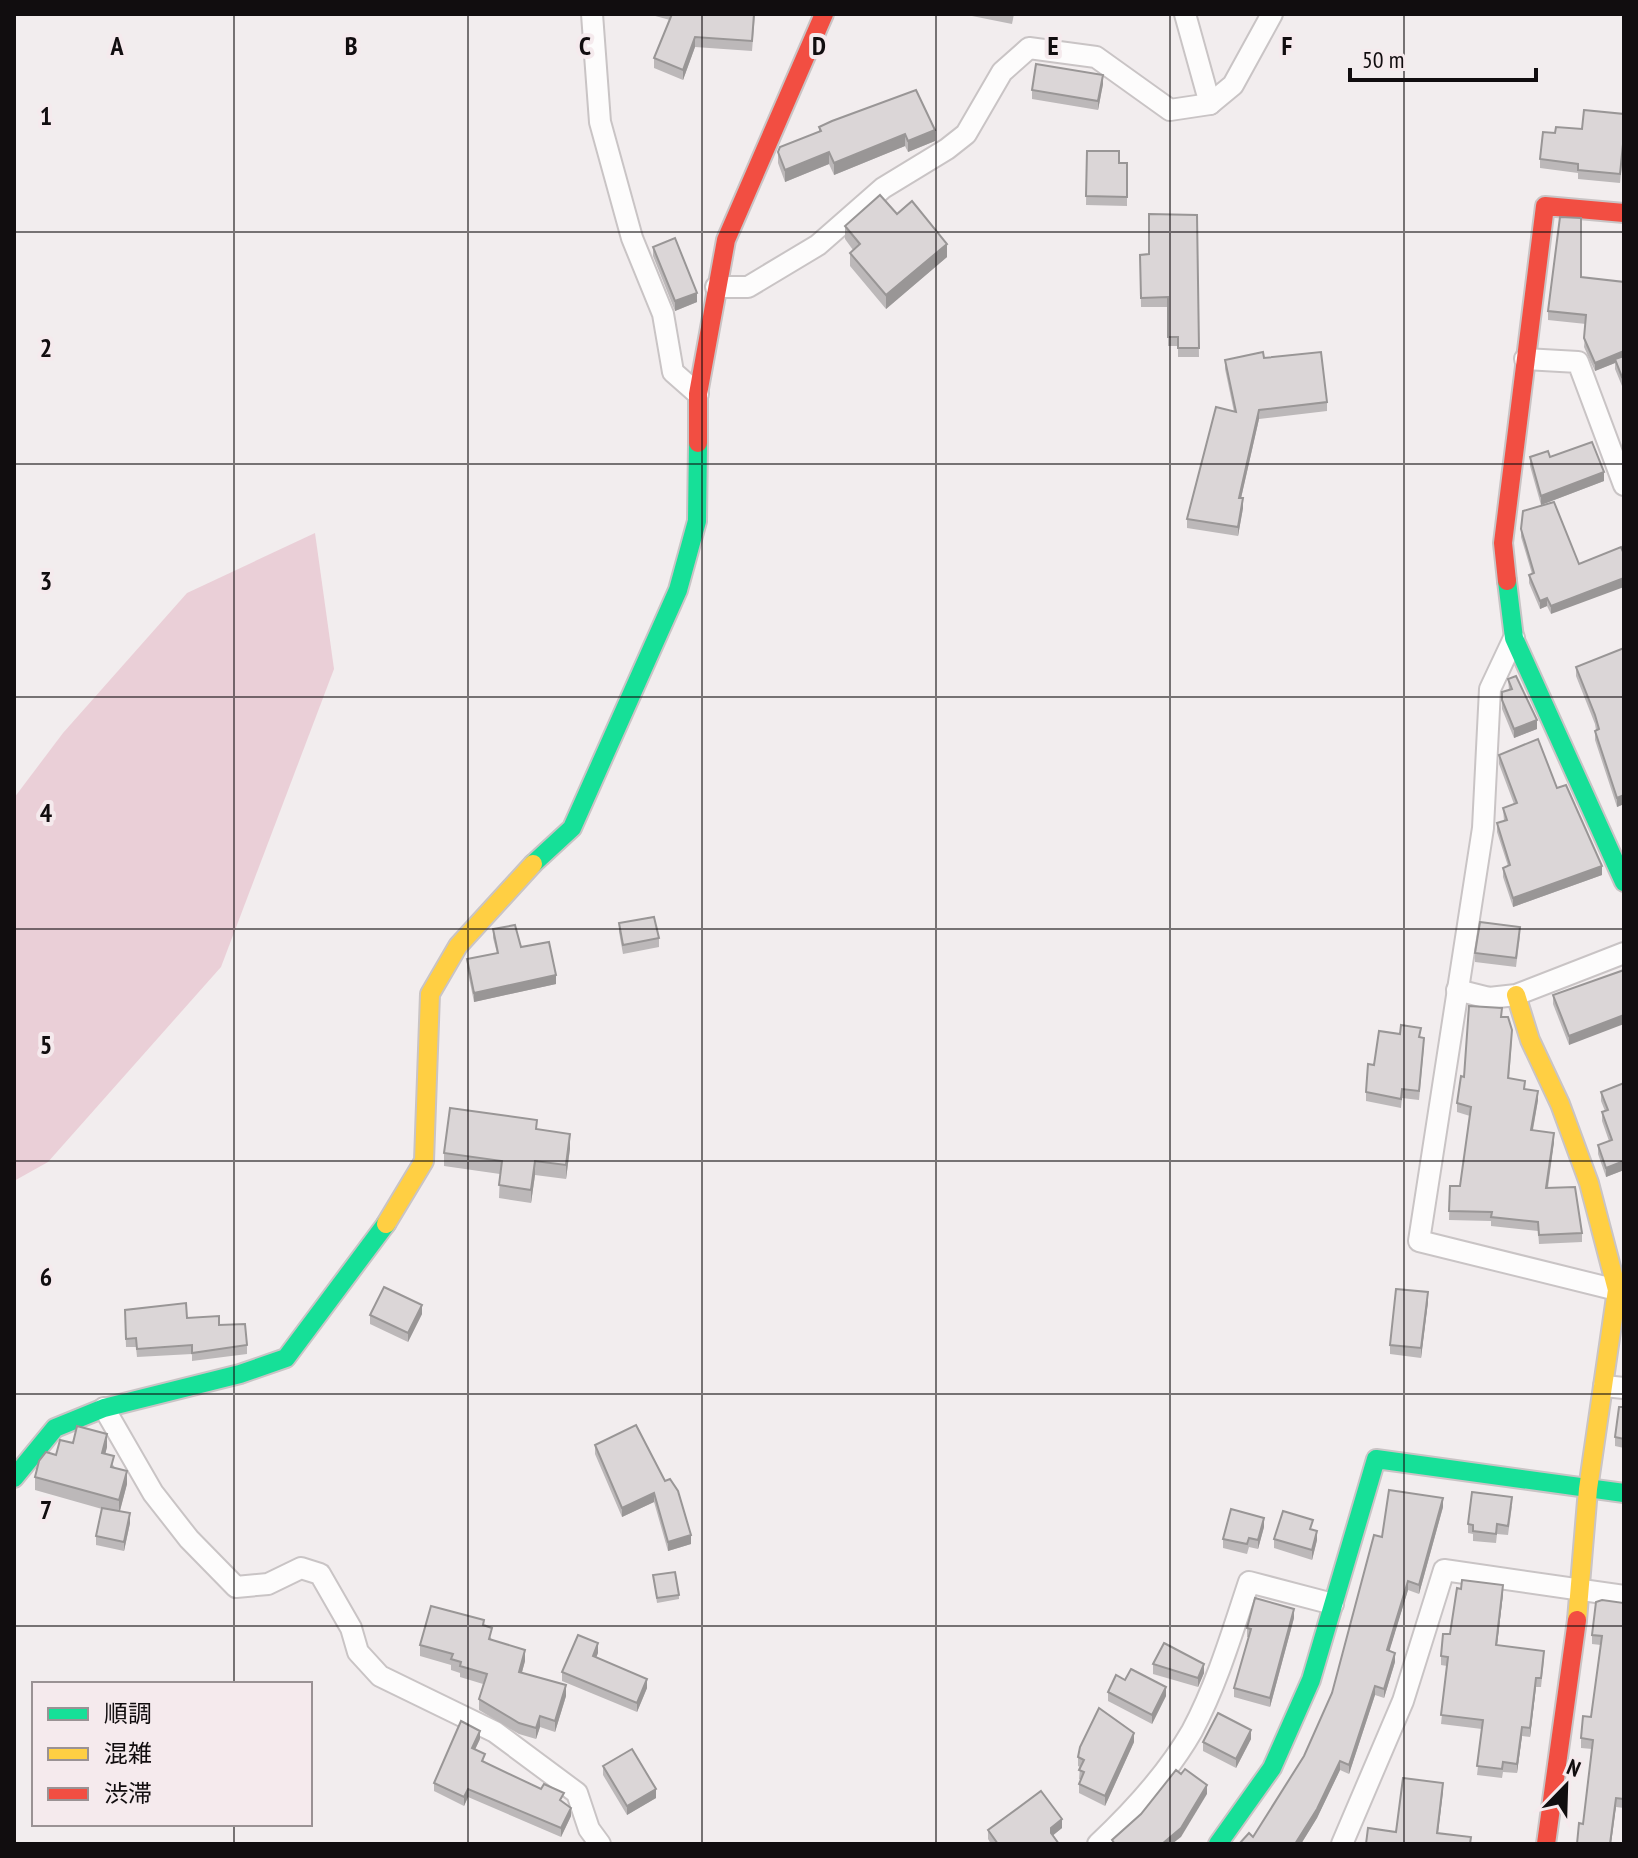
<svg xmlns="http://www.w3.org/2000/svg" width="1638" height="1858" font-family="'PT Sans Narrow','Noto Sans JP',sans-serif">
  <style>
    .green { fill: #eacfd7 }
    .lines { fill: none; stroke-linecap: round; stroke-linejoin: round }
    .street-casing { stroke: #c9c4c5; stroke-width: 24 }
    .fast-casing { stroke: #c9c4c5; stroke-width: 22 }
    .slow-casing { stroke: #c9c4c5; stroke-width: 22 }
    .jam-casing { stroke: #c9c4c5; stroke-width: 22 }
    .street { stroke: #fdfcfc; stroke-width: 20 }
    .fast { stroke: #16e098; stroke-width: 18 }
    .slow { stroke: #ffcf43; stroke-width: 18 }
    .jam { stroke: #f24e42; stroke-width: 18 }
    .wall { fill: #bcb8b9 }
    .shaded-wall { fill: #999696 }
    .building { fill: #dbd6d7; stroke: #999696; stroke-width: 2 }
    .grid { fill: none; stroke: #110d0f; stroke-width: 2; stroke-opacity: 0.55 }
    .grid-label { font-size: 26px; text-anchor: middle; font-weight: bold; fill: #110d0f; stroke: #f5eaed; stroke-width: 8; stroke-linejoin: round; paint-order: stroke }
  </style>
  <rect width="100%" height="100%" fill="#f2edee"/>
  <!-- green -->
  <polygon class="green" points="315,533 334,669 221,967 48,1162 14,1181 14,798 63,733 187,593"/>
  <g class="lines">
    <!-- street casing -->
    <g class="street-casing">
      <g id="street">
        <polyline points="592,14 600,122 632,238 663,314 673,372 698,394"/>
        <polyline points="1185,14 1210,104"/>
        <polyline points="716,287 748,287 818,245 883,188 947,149 966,134 1002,72 1029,48 1096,57 1170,110 1210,104 1233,85 1272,14"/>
        <polyline points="1525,359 1578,362 1624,485"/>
        <polyline points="1514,638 1490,689 1483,828 1419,1241 1617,1290"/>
        <polyline points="1457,990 1489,998 1516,995 1624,953"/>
        <polyline points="1604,1386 1624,1388"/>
        <polyline points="104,1408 153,1493 189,1539 236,1587 268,1584 301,1568 320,1574 351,1628 358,1652 380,1676 495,1732 577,1793 589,1829 600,1844"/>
        <path d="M1098,1844C1133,1811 1168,1773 1192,1731C1217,1684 1232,1633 1249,1582L1333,1604"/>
        <polyline points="1342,1844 1403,1701 1444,1570 1624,1596"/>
      </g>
    </g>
    <!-- fast casing -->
    <g class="fast-casing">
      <g id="fast">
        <polyline points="1507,581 1514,638 1624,882"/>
        <polyline points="533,864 572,828 678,590 697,521 698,443"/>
        <polyline points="14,1478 55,1428 104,1408 240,1374 286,1358 386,1224"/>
        <polyline points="1218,1844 1272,1768 1311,1680 1376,1459 1624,1493"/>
      </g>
    </g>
    <!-- slow casing -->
    <g class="slow-casing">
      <g id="slow">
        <polyline points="1516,995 1530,1040 1560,1104 1589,1183 1617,1290 1588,1489 1577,1620"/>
        <polyline points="386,1224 424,1161 430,994 458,946 533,864"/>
      </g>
    </g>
    <!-- jam casing -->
    <g class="jam-casing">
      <g id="jam">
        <polyline points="698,443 698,394 726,240 824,14"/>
        <polyline points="1507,581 1503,543 1545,206 1624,213"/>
        <polyline points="1546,1844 1577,1620"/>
      </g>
    </g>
    <!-- street -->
    <use href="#street" class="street"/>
    <!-- fast -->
    <use href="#fast" class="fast"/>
    <!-- slow -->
    <use href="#slow" class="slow"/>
    <!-- jam -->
    <use href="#jam" class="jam"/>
  </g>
  <!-- wall -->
  <g class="wall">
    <polygon points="648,14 755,14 752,51 695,47 683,80 654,68 654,58 670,20"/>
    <polygon points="962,14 1014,14 1012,24"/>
    <polygon points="1103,84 1098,110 1032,99 1032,90"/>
    <polygon points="1624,114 1624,143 1620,183 1578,179 1578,173 1540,168 1540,159 1555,133 1582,129"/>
    <polygon points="832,121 935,141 908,152 905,146 834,175 829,164 785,182 778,163 778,152 819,132 819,127"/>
    <polygon points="1087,151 1119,163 1127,163 1127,206 1086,205"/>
    <polygon points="897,214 947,257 886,309 850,266 850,253 853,250 845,239 845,226"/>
    <polygon points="1197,215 1199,357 1178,357 1178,346 1168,346 1168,307 1141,307 1140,255 1149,254"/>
    <polygon points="653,247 697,302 675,311 653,256"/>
    <polygon points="1581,277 1624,282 1622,386 1615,369 1615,363 1595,371 1584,347 1586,324 1548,320 1548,311"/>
    <polygon points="1264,358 1327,402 1327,411 1259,419 1241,498 1243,508 1238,536 1187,528 1187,519 1234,412 1225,369 1225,360"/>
    <polygon points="1530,457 1550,457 1604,481 1541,505 1530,466"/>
    <polygon points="1554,502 1551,614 1547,606 1540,609 1529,583 1529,575 1532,574 1521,537 1521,529"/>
    <polygon points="1624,648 1624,804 1617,807 1595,740 1595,731 1596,730 1595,724 1576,676 1576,667"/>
    <polygon points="1508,679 1537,729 1514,738 1502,709 1502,692 1509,690"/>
    <polygon points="1499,755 1557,788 1602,875 1513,907 1503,877 1503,868 1508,866 1497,832 1497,823 1504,821 1503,808 1514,804 1499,764"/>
    <polygon points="619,923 659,938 659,947 623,954 619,932"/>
    <polygon points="493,929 521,947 556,984 474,1002 467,968 467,959 497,953 493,938"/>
    <polygon points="1520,936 1516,967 1475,962 1475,953"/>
    <polygon points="1624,970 1569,1045 1553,1004 1553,995"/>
    <polygon points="1502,1017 1512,1039 1509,1079 1525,1089 1538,1100 1533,1130 1554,1142 1548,1188 1582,1233 1582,1242 1539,1244 1538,1231 1491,1226 1491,1221 1449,1220 1450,1186 1460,1186 1470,1116 1457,1112 1457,1103 1464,1077"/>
    <polygon points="1420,1037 1424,1047 1419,1100 1402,1098 1401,1108 1366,1101 1366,1092 1374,1065"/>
    <polygon points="1624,1083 1624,1170 1606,1177 1598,1154 1598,1145 1609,1141 1602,1121 1602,1112 1605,1111 1601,1101 1601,1092"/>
    <polygon points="537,1129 570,1148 566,1179 535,1175 531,1203 499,1198 500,1174 444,1166 444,1153"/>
    <polygon points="1428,1302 1421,1358 1390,1354 1390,1345"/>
    <polygon points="422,1314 408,1342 370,1324 370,1315"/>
    <polygon points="125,1318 187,1318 219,1325 247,1345 247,1354 192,1361 192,1354 137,1357 136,1347 126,1347"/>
    <polygon points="1624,1407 1624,1448 1615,1446 1615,1437"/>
    <polygon points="73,1443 107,1447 105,1454 127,1484 120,1511 130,1523 124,1551 96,1545 96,1536 102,1509 35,1490 35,1477 56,1455"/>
    <polygon points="595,1445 665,1481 691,1544 668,1551 654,1502 622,1517 595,1454"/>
    <polygon points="1512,1506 1508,1535 1497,1534 1496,1543 1473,1541 1473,1534 1468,1533 1468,1524"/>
    <polygon points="1443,1507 1419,1594 1408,1590 1389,1651 1395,1662 1384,1698 1375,1695 1349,1774 1340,1770 1317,1818 1301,1844 1239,1844 1253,1837 1304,1756 1332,1693 1382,1537"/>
    <polygon points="1264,1527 1258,1549 1249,1547 1247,1554 1223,1548 1223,1539"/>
    <polygon points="1313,1530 1317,1540 1312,1560 1274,1548 1274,1539"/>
    <polygon points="653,1575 679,1595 679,1599 657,1603"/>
    <polygon points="1503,1594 1497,1645 1544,1660 1541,1687 1536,1687 1530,1737 1522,1736 1517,1773 1503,1772 1502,1778 1477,1775 1482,1729 1441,1724 1447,1666 1441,1665 1441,1656 1450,1634"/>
    <polygon points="1624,1603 1624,1808 1616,1807 1615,1812 1583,1824 1592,1749 1581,1748 1581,1738 1591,1717 1601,1645 1592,1644 1592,1635"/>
    <polygon points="1294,1618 1270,1707 1234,1697 1234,1688 1249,1637 1247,1637 1247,1628"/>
    <polygon points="484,1626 492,1640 525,1661 522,1672 566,1696 555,1732 540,1727 536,1739 519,1734 479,1710 479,1699 483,1684 460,1677 460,1673 451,1670 451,1665 420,1656 420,1645"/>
    <polygon points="598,1653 596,1657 647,1688 637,1712 562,1681 562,1672"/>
    <polygon points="1153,1664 1204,1673 1198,1687 1153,1674"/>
    <polygon points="1125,1680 1166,1696 1152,1724 1108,1701 1108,1692"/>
    <polygon points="480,1739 475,1749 485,1763 563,1802 571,1816 561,1837 468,1797 464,1806 434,1791 434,1783"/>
    <polygon points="1251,1739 1236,1768 1203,1751 1203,1742"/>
    <polygon points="1134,1742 1105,1806 1079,1793 1079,1784 1081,1780 1079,1779 1080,1767 1078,1766 1078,1757"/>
    <polygon points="603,1766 656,1798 627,1815 603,1775"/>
    <polygon points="1062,1828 1053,1835 1059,1844 991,1844 988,1839 988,1830"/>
  </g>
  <!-- shaded-wall -->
  <g class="shaded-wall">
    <polygon points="695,37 695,47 683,80 683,70"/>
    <polygon points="1103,75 1103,84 1098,110 1098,101"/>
    <polygon points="935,130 935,141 908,152 908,141"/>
    <polygon points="905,134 905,146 834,175 834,163"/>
    <polygon points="829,152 829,164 785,182 785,170"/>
    <polygon points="947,244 947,257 886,309 886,295"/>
    <polygon points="697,293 697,302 675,311 675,301"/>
    <polygon points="1624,351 1624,360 1615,359 1615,363 1595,371 1595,363"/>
    <polygon points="1624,376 1624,385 1622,386 1622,377"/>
    <polygon points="1259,410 1259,419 1239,507 1239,498"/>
    <polygon points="1604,472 1604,481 1541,505 1541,496"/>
    <polygon points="1243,498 1243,508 1238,536 1238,527"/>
    <polygon points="1624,578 1624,587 1551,614 1551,606"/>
    <polygon points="1547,598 1547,606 1540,609 1540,601"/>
    <polygon points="1537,720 1537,729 1514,738 1514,729"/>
    <polygon points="1624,795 1624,804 1617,807 1617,798"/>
    <polygon points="1602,866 1602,875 1513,907 1513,898"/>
    <polygon points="556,975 556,984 474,1002 474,993"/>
    <polygon points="1624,1015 1624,1024 1569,1045 1569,1036"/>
    <polygon points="1538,1091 1538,1100 1531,1139 1531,1130"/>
    <polygon points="1554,1133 1554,1142 1546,1197 1546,1188"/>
    <polygon points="570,1134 570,1148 566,1179 566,1165"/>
    <polygon points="535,1161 535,1175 531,1203 531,1190"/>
    <polygon points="1624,1161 1624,1170 1606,1177 1606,1168"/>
    <polygon points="1428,1292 1428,1302 1421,1358 1421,1348"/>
    <polygon points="422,1305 422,1314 408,1342 408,1333"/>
    <polygon points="107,1434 107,1447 102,1467 102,1453"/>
    <polygon points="127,1471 127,1484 119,1514 119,1500"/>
    <polygon points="654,1493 654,1502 622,1517 622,1508"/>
    <polygon points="1443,1498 1443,1507 1419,1594 1419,1585"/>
    <polygon points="130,1513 130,1523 124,1551 124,1542"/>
    <polygon points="1264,1518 1264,1527 1258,1549 1258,1540"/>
    <polygon points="1317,1531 1317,1540 1312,1560 1312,1550"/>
    <polygon points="691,1535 691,1544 668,1551 668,1542"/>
    <polygon points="1408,1581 1408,1590 1387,1659 1387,1650"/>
    <polygon points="1503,1585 1503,1594 1496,1654 1496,1645"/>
    <polygon points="1294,1609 1294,1618 1270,1707 1270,1698"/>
    <polygon points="598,1643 598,1653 593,1665 593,1656"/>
    <polygon points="525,1650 525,1661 519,1683 519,1672"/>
    <polygon points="1395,1653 1395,1662 1384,1698 1384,1689"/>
    <polygon points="1204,1664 1204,1673 1198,1687 1198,1678"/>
    <polygon points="1536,1678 1536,1687 1530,1737 1530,1728"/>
    <polygon points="647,1679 647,1688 637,1712 637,1703"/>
    <polygon points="566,1685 566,1696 555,1732 555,1721"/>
    <polygon points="1375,1686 1375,1695 1349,1774 1349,1765"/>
    <polygon points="1166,1687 1166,1696 1152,1724 1152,1715"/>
    <polygon points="540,1716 540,1727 536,1739 536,1728"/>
    <polygon points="1522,1727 1522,1736 1517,1773 1517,1764"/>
    <polygon points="1251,1730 1251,1739 1236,1768 1236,1759"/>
    <polygon points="480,1731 480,1739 472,1756 472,1748"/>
    <polygon points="1134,1733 1134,1742 1105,1806 1105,1796"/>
    <polygon points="1340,1761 1340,1770 1317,1818 1301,1844 1295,1844"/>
    <polygon points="1443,1783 1443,1792 1437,1842 1437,1833"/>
    <polygon points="1207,1785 1207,1794 1181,1837 1172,1844 1162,1844"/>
    <polygon points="468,1789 468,1797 464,1806 464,1797"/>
    <polygon points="656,1789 656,1798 627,1815 627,1806"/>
    <polygon points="1616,1798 1616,1807 1611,1844 1610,1844"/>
    <polygon points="571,1808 571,1816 561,1837 561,1828"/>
    <polygon points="1062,1819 1062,1828 1051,1837 1051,1828"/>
  </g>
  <!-- building -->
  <g class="building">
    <polygon points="672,14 754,14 752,41 695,37 683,70 654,58"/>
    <polygon points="1036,64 1103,75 1098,101 1032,90"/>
    <polygon points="916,90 935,130 908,141 905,134 834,163 829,152 785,170 778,152 780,147 821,131 819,127 832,121"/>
    <polygon points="1584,110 1624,114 1624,134 1620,174 1578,170 1578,164 1540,159 1543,132 1555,133 1556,127 1582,129"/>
    <polygon points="1087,151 1119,151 1119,163 1127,163 1127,197 1086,196"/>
    <polygon points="880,195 897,214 912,201 947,244 886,295 850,253 860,244 845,226"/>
    <polygon points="1149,214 1197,215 1199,348 1178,348 1178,337 1168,337 1168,297 1141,298 1140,255 1149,254"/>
    <polygon points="1560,217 1581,218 1581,277 1624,282 1624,351 1595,363 1584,338 1586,315 1548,311"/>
    <polygon points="675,238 697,293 675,301 653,247"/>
    <polygon points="1263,352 1264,358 1321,352 1327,402 1259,410 1239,498 1243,498 1238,527 1187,519 1216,407 1236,412 1225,360"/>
    <polygon points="1624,356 1624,376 1622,377 1615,359"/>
    <polygon points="1592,442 1604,472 1541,496 1530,457 1548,451 1550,457"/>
    <polygon points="1554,502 1579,564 1621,547 1624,554 1624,578 1551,606 1547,598 1540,601 1529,575 1534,573 1521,529 1523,511"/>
    <polygon points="1624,648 1624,795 1617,798 1595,731 1599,729 1595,715 1576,667"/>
    <polygon points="1516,676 1537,720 1514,729 1502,700 1502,692 1512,689 1508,679"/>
    <polygon points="1538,739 1557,788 1566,785 1602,866 1513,898 1503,868 1510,865 1497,823 1507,820 1503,808 1517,803 1499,755"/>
    <polygon points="654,917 659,938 623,945 619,923"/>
    <polygon points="1480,922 1520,927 1516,958 1475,953"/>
    <polygon points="515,925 521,947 549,942 556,975 474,993 467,959 498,953 493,929"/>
    <polygon points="1624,970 1624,1015 1569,1036 1553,995"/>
    <polygon points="1469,1006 1502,1008 1501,1017 1508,1017 1512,1030 1508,1078 1525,1081 1524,1089 1538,1091 1531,1130 1554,1133 1546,1188 1575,1187 1582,1233 1539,1235 1538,1222 1491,1217 1492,1212 1449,1211 1450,1186 1460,1186 1471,1107 1457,1103 1461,1076 1464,1077"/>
    <polygon points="1401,1025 1421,1028 1419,1037 1424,1038 1419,1091 1402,1089 1401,1099 1366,1092 1368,1064 1374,1065 1379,1031 1400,1034"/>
    <polygon points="1624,1083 1624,1161 1606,1168 1598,1145 1612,1140 1602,1112 1608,1110 1601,1092"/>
    <polygon points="450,1108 537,1120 536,1129 570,1134 566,1165 535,1161 531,1190 499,1185 502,1161 444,1153"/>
    <polygon points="384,1287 422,1305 408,1333 370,1315"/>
    <polygon points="1396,1289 1428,1292 1421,1348 1390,1345"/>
    <polygon points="186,1303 187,1318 219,1316 219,1325 245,1324 247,1345 192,1353 192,1345 137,1349 136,1338 126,1339 125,1310"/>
    <polygon points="1619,1407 1624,1407 1624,1439 1615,1437"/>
    <polygon points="636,1425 665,1481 670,1479 678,1491 691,1535 668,1542 654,1493 622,1508 595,1445"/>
    <polygon points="77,1426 107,1434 102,1453 114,1456 111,1467 127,1471 119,1500 35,1477 39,1461 46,1452 56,1455 60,1440 73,1443"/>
    <polygon points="1389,1490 1443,1498 1419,1585 1408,1581 1387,1650 1395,1653 1384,1689 1375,1686 1349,1765 1340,1761 1317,1809 1295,1844 1239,1844 1249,1833 1253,1837 1304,1756 1332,1693 1374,1535 1382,1537"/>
    <polygon points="1472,1492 1512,1497 1508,1526 1497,1524 1496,1534 1473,1531 1473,1525 1468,1524"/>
    <polygon points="102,1508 130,1513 124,1542 96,1536"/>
    <polygon points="1231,1509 1264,1518 1258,1540 1249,1538 1247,1544 1223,1539"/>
    <polygon points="1283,1511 1313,1520 1310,1529 1317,1531 1312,1550 1274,1539"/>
    <polygon points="675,1572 679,1595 657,1598 653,1575"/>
    <polygon points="1462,1580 1503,1585 1496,1645 1544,1651 1541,1678 1536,1678 1530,1728 1522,1727 1517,1764 1503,1762 1502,1769 1477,1766 1483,1720 1441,1715 1448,1657 1441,1656 1443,1634 1450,1634 1457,1588 1461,1589"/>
    <polygon points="1255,1598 1294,1609 1270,1698 1234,1688 1251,1629 1247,1628"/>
    <polygon points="1602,1600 1624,1603 1624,1799 1616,1798 1610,1844 1577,1844 1579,1823 1583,1824 1593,1740 1581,1738 1583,1716 1591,1717 1602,1636 1592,1635 1596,1602"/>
    <polygon points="431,1606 484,1620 483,1625 492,1628 489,1639 525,1650 519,1672 566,1685 555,1721 540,1716 536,1728 519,1723 479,1699 487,1674 460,1666 461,1662 451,1659 453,1654 420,1645"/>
    <polygon points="578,1635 598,1643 593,1656 647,1679 637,1703 562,1672"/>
    <polygon points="1164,1643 1204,1664 1198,1678 1153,1664"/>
    <polygon points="1131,1669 1166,1687 1152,1715 1108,1692 1116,1675 1125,1680"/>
    <polygon points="1099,1708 1134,1733 1105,1796 1079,1784 1084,1772 1079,1770 1084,1760 1078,1757 1080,1747"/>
    <polygon points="1218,1713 1251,1730 1236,1759 1203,1742"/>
    <polygon points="461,1721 480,1731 472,1748 485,1754 482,1761 541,1789 544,1784 564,1793 560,1800 571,1808 561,1828 468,1789 464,1797 434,1783"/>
    <polygon points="632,1749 656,1789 627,1806 603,1766"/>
    <polygon points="1185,1769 1207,1785 1181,1828 1162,1844 1115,1844 1112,1840 1141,1814 1176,1770 1181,1774"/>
    <polygon points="1403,1778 1443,1783 1437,1833 1471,1837 1470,1844 1366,1844 1368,1828 1396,1832"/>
    <polygon points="1041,1791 1062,1819 1051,1828 1051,1833 1059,1844 998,1844 988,1830"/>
  </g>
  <!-- grid -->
  <path class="grid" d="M234,14V1684M468,14V1844M702,14V1844M936,14V1844M1170,14V1844M1404,14V1844M14,232H1624M14,464H1624M14,697H1624M14,929H1624M14,1161H1624M14,1394H1624M14,1626H1624M234,1824V1844"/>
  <g class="grid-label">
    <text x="117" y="55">A</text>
    <text x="351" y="55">B</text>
    <text x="585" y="55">C</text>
    <text x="819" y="55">D</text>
    <text x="1053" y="55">E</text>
    <text x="1287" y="55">F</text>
    <text x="46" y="125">1</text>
    <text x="46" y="357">2</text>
    <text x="46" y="590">3</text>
    <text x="46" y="822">4</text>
    <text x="46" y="1054">5</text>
    <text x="46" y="1286">6</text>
    <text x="46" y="1519">7</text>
  </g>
  <!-- border -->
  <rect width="1638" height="1858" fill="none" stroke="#110d0f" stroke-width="32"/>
  <!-- legend -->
  <rect x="32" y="1682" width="280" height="144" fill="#f5eaed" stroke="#9a9294" stroke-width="2"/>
  <rect x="48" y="1708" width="40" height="12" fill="#16e098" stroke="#9a9294" stroke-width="2"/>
  <text x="104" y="1722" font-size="24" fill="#110d0f">順調</text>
  <rect x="48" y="1748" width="40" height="12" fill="#ffcf43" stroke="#9a9294" stroke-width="2"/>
  <text x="104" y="1762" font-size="24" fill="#110d0f">混雑</text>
  <rect x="48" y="1788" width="40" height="12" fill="#f24e42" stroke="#9a9294" stroke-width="2"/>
  <text x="104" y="1802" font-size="24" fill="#110d0f">渋滞</text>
  <!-- north arrow -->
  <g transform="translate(1566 1786) rotate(23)" stroke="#f5eaed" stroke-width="6" paint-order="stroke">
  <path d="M0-6L14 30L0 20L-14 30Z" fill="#110d0f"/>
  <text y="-12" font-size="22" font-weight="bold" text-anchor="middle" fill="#110d0f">N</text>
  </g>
  <!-- scale -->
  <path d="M1350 68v12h186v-12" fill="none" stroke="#110d0f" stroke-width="4"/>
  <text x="1362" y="68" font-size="24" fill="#110d0f" stroke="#f5eaed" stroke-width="6" paint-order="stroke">50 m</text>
</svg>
